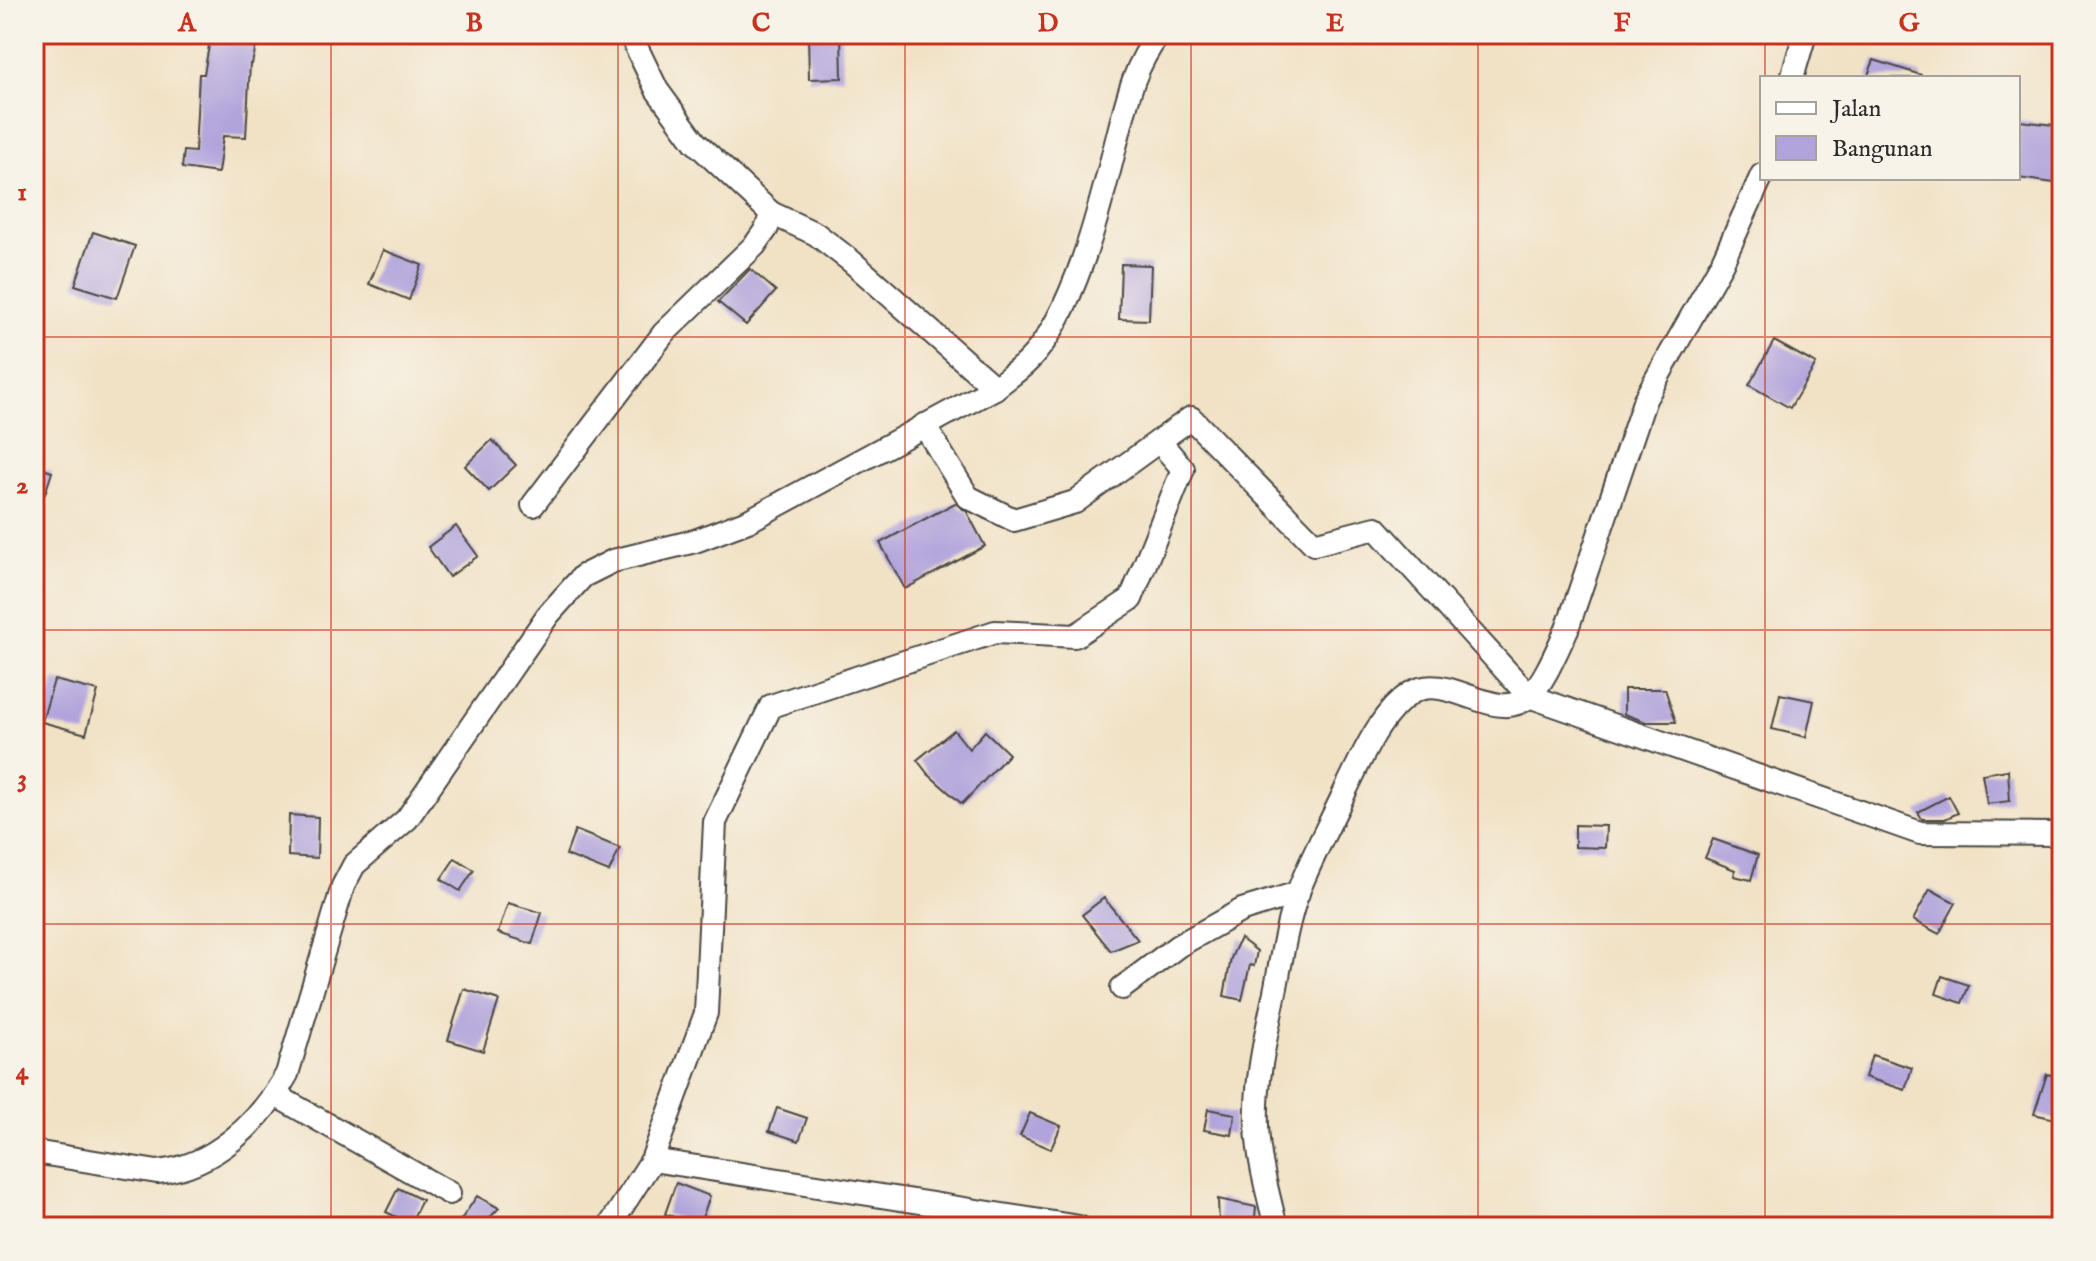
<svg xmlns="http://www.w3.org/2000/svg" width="2096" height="1261" font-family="'IM FELL English',serif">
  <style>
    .building { fill: #b1a3db }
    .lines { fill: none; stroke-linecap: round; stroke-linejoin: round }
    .minor-casing { stroke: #494642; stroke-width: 26 }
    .minor { stroke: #fff; stroke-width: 22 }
    .grid { fill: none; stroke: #c8321e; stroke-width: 2; stroke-opacity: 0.55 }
    .neatline { fill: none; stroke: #c8321e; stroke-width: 3 }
    .grid-label { font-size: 26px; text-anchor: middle; font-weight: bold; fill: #c8321e }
  </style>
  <rect width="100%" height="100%" fill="#f7f3e8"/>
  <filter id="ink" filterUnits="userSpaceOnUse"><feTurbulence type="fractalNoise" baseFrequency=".0125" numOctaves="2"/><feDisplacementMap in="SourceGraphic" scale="16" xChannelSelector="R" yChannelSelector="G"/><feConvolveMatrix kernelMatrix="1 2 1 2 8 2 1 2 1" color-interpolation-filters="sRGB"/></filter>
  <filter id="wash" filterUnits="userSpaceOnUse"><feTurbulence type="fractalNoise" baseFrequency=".006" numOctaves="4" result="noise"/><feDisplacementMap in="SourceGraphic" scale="32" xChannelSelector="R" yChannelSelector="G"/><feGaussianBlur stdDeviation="1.8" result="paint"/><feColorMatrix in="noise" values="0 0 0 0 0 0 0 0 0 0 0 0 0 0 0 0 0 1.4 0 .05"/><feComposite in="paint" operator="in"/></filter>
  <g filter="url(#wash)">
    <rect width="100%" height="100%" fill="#f1e2c6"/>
    <g id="blocks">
      <!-- building -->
      <g class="building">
        <polygon points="211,34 258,37 252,64 250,64 246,137 223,136 218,173 182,168 184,151 195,152 199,74 204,74"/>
        <polygon points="808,34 841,34 842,78 809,79"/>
        <polygon points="1874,60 1921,75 1921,78 1867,78"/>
        <polygon points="2020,121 2062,126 2062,184 2018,178"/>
        <polygon points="93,232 135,246 117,298 75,285"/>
        <polygon points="383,250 422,265 409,300 369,284"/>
        <polygon points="1121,264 1151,265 1149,320 1119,319"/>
        <polygon points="750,269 776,291 746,325 718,302"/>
        <polygon points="1774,341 1816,364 1790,408 1749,385"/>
        <polygon points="492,440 516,465 489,491 465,466"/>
        <polygon points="34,466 52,472 45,494 34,491"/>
        <polygon points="955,503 967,512 985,546 905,589 880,543"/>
        <polygon points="456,526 478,556 449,577 428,547"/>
        <polygon points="54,680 98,691 86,734 42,722"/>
        <polygon points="1624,689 1665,689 1676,722 1646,722 1624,714"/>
        <polygon points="1780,694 1814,701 1806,737 1772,729"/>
        <polygon points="954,730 969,749 985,731 1009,754 962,804 928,774 917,760"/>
        <polygon points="2008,770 2010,801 1987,804 1982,774"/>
        <polygon points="1949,796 1958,813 1945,819 1922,819 1918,812"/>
        <polygon points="289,815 318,817 317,858 288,856"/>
        <polygon points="1575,825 1606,826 1605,848 1575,847"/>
        <polygon points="575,830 620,848 609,872 566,855"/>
        <polygon points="1713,839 1758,855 1751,880 1734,876 1735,870 1705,858"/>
        <polygon points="455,858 474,870 460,891 441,879"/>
        <polygon points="1930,889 1956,903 1939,934 1913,920"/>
        <polygon points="1104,898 1138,940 1111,951 1082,915"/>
        <polygon points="508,903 542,913 532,944 498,933"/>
        <polygon points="1240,938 1257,951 1254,966 1250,965 1242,1000 1224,996 1231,958"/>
        <polygon points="1942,976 1969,985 1962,1003 1936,994"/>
        <polygon points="464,989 499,1000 483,1051 448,1040"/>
        <polygon points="1872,1055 1912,1068 1905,1090 1865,1077"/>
        <polygon points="2047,1074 2062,1078 2062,1109 2059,1120 2034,1114"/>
        <polygon points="777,1108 807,1118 799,1141 769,1131"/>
        <polygon points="1208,1109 1235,1114 1232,1135 1204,1130"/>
        <polygon points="1030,1113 1061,1126 1051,1149 1020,1136"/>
        <polygon points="676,1183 710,1196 699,1226 665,1214"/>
        <polygon points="398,1188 422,1200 410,1224 386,1212"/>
        <polygon points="477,1196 499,1208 481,1227 456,1227"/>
        <polygon points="1218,1199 1256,1207 1254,1227 1231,1227 1219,1224"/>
      </g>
    </g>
  </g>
  <g filter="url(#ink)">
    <use href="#blocks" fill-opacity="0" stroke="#494642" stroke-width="2"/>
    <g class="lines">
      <!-- minor casing -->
      <g class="minor-casing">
        <g id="minor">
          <polyline points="1792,78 1805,34"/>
          <polyline points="771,213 816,234 851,261 995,388"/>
          <polyline points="1159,441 1191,418 1314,544 1376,528 1529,696 1920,833 2062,834"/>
          <polyline points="533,505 664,333 755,245 767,228 771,213 695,142 657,90 630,34"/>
          <polyline points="1122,988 1178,946 1242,910 1298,893"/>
          <polyline points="275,1095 449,1193"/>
          <path d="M34,1152L157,1172C214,1167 260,1122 287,1074L343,886L354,865L407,819L548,615L583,576L613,561L695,541L748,521L995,388C1006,379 1018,371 1028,361C1073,317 1100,208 1115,147C1126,105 1132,69 1159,34"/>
          <polyline points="652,1160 1079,1227"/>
          <polyline points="609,1227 652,1160 706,1013 715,822 771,706 995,632 1075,636 1131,599 1183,469 1159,441 1075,502 1014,520 968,497 924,425"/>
          <path d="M1276,1227C1268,1194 1258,1159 1257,1125C1255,1079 1267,1032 1276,987C1282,955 1287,922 1298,892C1312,856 1331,822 1347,787C1363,755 1380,713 1411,693C1447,670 1495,725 1528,697C1544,683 1558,648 1567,629L1645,399L1722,263L1762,175"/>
        </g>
      </g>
      <!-- minor -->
      <use href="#minor" class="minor"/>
    </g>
  </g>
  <!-- grid -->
  <path class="grid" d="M331,34V1227M618,34V1227M905,34V1227M1191,34V1227M1478,34V1227M1765,34V78M1765,178V1227M34,337H2062M34,630H2062M34,924H2062"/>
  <!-- margin -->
  <rect width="2096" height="1261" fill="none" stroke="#f7f3e8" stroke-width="88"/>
  <!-- legend -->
  <rect x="1760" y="76" width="260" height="104" fill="#f7f3e8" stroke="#a5a39c" stroke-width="2"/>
  <rect x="1776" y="102" width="40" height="12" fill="#ffffff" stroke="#a5a39c" stroke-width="2"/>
  <text x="1832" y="116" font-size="24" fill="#2b2b2b">Jalan</text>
  <rect x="1776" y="136" width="40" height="24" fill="#b1a3db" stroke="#a5a39c" stroke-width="2"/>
  <text x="1832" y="156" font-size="24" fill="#2b2b2b">Bangunan</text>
  <rect x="44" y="44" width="2008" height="1173" class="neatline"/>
  <g class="grid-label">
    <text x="187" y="31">A</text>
    <text x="474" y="31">B</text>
    <text x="761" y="31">C</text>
    <text x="1048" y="31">D</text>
    <text x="1335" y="31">E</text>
    <text x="1622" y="31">F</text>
    <text x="1909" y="31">G</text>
    <text x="22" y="200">1</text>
    <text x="22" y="493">2</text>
    <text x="22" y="786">3</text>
    <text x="22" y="1079">4</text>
  </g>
</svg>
